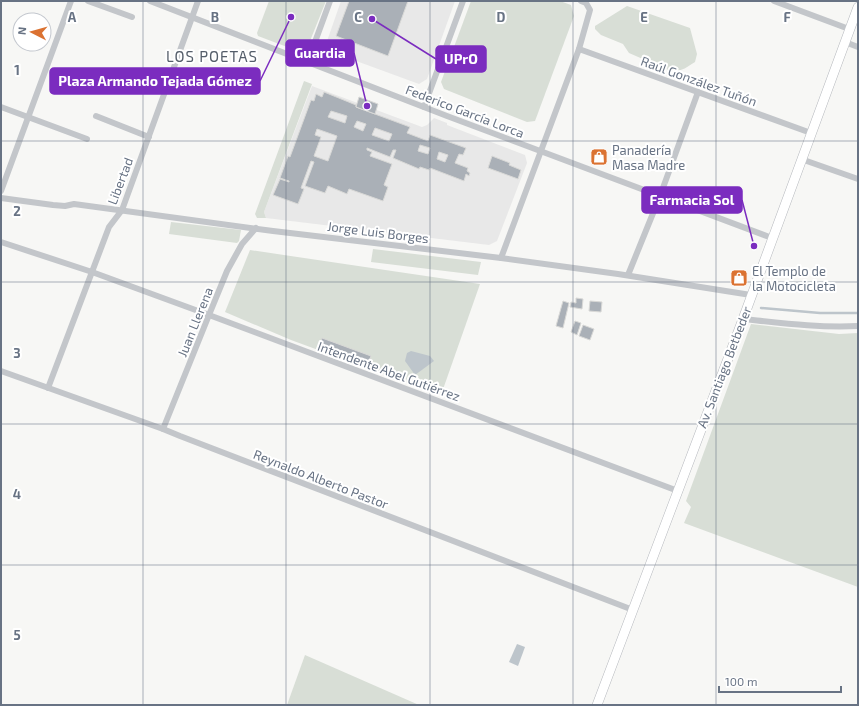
<svg xmlns="http://www.w3.org/2000/svg" width="859" height="706" font-family="'Exo 2',sans-serif">
  <style>
    .built { fill: #e8e8e8 }
    .green { fill: #d8ded6 }
    .water { fill: #bdc5cb }
    .lines { fill: none; stroke-linecap: round; stroke-linejoin: round }
    .stream { stroke: #bdc5cb; stroke-width: 2.5 }
    .building { fill: #aab0b7; stroke: #d9d9d7; fill-rule: evenodd }
    .secondary-casing { stroke: #b6b9be; stroke-width: 10 }
    .minor { stroke: #c3c6ca; stroke-width: 6 }
    .secondary { stroke: #fff; stroke-width: 9 }
    .grid { fill: none; stroke: #687384; stroke-width: 1; stroke-opacity: 0.55 }
    .labels { text-anchor: middle; stroke-width: 4; stroke-linejoin: round; paint-order: stroke }
    .street-label { font-size: 13px; fill: #687384; stroke: #fff }
    .poi-label { font-size: 13px; fill: #687384; stroke: #fff; text-anchor: start }
    .quarter-label { font-size: 15px; letter-spacing: 1px; fill: #555e6a; stroke: #fff }
    .grid-label { font-size: 13px; text-anchor: middle; font-weight: bold; fill: #687384; stroke: #fff; stroke-width: 4; stroke-linejoin: round; paint-order: stroke }
    .leader { fill: none; stroke: #7b2cbf; stroke-width: 1.5 }
    .callout-dot { fill: #7b2cbf; stroke: #fff; stroke-width: 1.5 }
    .callout { fill: #7b2cbf; stroke: #7b2cbf; stroke-width: 1.5 }
    .callout-label { font-size: 14px; text-anchor: middle; font-weight: bold; fill: #fff }
  </style>
  <rect width="100%" height="100%" fill="#f7f7f5"/>
  <!-- built -->
  <g class="built">
    <polygon points="341,1 455,1 427,79 419,84 329,51 326,44"/>
    <polygon points="312,86 422,127 427,125 434,118 447,123 447,125 525,155 527,163 497,241 489,245 266,218 264,212"/>
  </g>
  <!-- green -->
  <g class="green">
    <polygon points="269,1 326,1 306,51 303,53 258,36 257,33"/>
    <polygon points="471,1 560,1 571,5 574,16 535,121 527,122 444,89 441,82"/>
    <path d="M627,6L690,28L697,54L695,62C683,69 683,72 668,70L629,53L623,44L601,35L595,29V26Z"/>
    <polygon points="304,81 312,84 264,212 266,218 257,218 255,214"/>
    <polygon points="171,222 241,230 239,241 237,243 169,234"/>
    <polygon points="373,249 481,262 478,275 371,262"/>
    <polygon points="250,250 480,284 441,395 291,340 225,312"/>
    <polygon points="751,324 839,334 858,333 858,587 684,523 691,507 686,501"/>
    <polygon points="305,655 419,705 287,705"/>
  </g>
  <!-- water -->
  <g class="water">
    <polygon points="411,351 430,356 434,361 415,375 405,361 407,353"/>
    <polygon points="517,644 525,647 518,666 509,662"/>
  </g>
  <g class="lines">
    <!-- stream -->
    <polyline class="stream" points="761,308 820,313 858,313"/>
  </g>
  <!-- building -->
  <g class="building">
    <polygon points="349,1 408,1 388,56 336,36"/>
    <path d="M324,92L356,105V107L410,127L407,133L428,141L430,135L466,148L463,155L459,154L455,163L468,168L467,171L470,173L469,176L466,174L464,181L430,168L429,170L420,167L419,169L393,158L396,150H393L390,157L367,148V150L372,152L370,156L392,164L384,185L388,187L383,201L349,189L347,194L328,186L325,193L305,186L314,162L311,161L301,188L304,189L298,204L273,195L280,179L289,182V181L280,178L288,156L290,157L311,100L314,101L316,94L322,97ZM331,111L347,116L345,123L328,117ZM357,121L366,124L363,131L354,127ZM375,128L392,134L389,141L372,135ZM317,129L337,136L328,161L314,156L321,137L315,135ZM420,145L430,148L428,154L418,151ZM439,152L448,155L445,162L437,159Z"/>
    <polygon points="359,97 378,104 375,114 356,107"/>
    <polygon points="492,156 510,163 509,165 521,170 518,179 488,168"/>
    <polygon points="576,298 583,299 582,309 570,307 571,302 576,303"/>
    <polygon points="563,301 569,303 563,328 556,326"/>
    <polygon points="590,301 602,302 601,312 589,311"/>
    <polygon points="575,321 581,323 577,335 571,332"/>
    <polygon points="583,325 594,329 590,340 579,336"/>
    <polygon points="322,338 371,356 368,364 319,345"/>
  </g>
  <g class="lines">
    <!-- secondary casing -->
    <g class="secondary-casing">
      <polyline id="secondary" points="597,705 743,319 858,7"/>
    </g>
    <!-- minor -->
    <g class="minor">
      <polyline points="88,1 132,17"/>
      <polyline points="150,1 447,116 772,238"/>
      <polyline points="774,1 849,29"/>
      <polyline points="845,42 858,47"/>
      <polyline points="579,49 811,133"/>
      <polyline points="308,61 330,1"/>
      <polyline points="1,107 87,139"/>
      <polyline points="424,107 463,1"/>
      <polyline points="96,116 149,137"/>
      <polyline points="801,159 858,179"/>
      <polyline points="1,191 71,1"/>
      <polyline points="1,198 53,205 65,206 74,204 273,231 501,258 618,274 751,295"/>
      <polyline points="1,242 92,272 201,312 678,491"/>
      <polyline points="501,258 579,49 590,10 586,3 581,1"/>
      <polyline points="628,275 660,196 698,92"/>
      <path d="M743,319C781,323 819,328 858,326"/>
      <polyline points="1,371 163,429 180,436 633,610"/>
      <polyline points="48,388 109,227 122,210 198,1"/>
      <polyline points="163,429 209,315 227,271 242,244 256,228"/>
    </g>
    <!-- secondary -->
    <use href="#secondary" class="secondary"/>
  </g>
  <!-- grid -->
  <path class="grid" d="M143,1V705M286,1V705M430,1V705M573,1V705M716,1V705M1,141H858M1,282H858M1,424H858M1,565H858"/>
  <!-- icons -->
  <defs>
    <g id="shop-square" transform="scale(0.9)"><rect x="-9" y="-9" width="18" height="18" rx="4" fill="#db7231" stroke="#fff"/><path d="M-5-2.5h2.3a2.7 3.5 0 0 1 5.4 0H5L5.5 6h-11ZM-1.5-2.5h3a1.5 2.3 0 0 0-3 0Z" fill="#fff"/></g>
  </defs>
  <g fill-rule="evenodd">
    <use href="#shop-square" x="599" y="157"/>
    <use href="#shop-square" x="739" y="278"/>
  </g>
  <g class="labels">
    <!-- street labels -->
    <g class="street-label">
      <text transform="translate(699 81) rotate(20)" y="5">Raúl González Tuñón</text>
      <text transform="translate(465 111) rotate(21)" y="5">Federico García Lorca</text>
      <text transform="translate(120 181) rotate(-69)" y="5">Libertad</text>
      <text transform="translate(378 232) rotate(7)" y="5">Jorge Luis Borges</text>
      <text transform="translate(195 322) rotate(-68)" y="5">Juan Llerena</text>
      <text transform="translate(724 367) rotate(-69)" y="5">Av. Santiago Betbeder</text>
      <text transform="translate(389 371) rotate(20)" y="5">Intendente Abel Gutiérrez</text>
      <text transform="translate(321 479) rotate(21)" y="5">Reynaldo Alberto Pastor</text>
    </g>
    <!-- poi labels -->
    <g class="poi-label">
      <text x="612" y="155">Panadería<tspan x="612" dy="15">Masa Madre</tspan></text>
      <text x="752" y="276">El Templo de<tspan x="752" dy="15">la Motocicleta</tspan></text>
    </g>
    <!-- quarter labels -->
    <g class="quarter-label">
      <text x="212" y="62">LOS POETAS</text>
    </g>
  </g>
  <g class="grid-label">
    <text x="72" y="22">A</text>
    <text x="215" y="22">B</text>
    <text x="358" y="22">C</text>
    <text x="501" y="22">D</text>
    <text x="644" y="22">E</text>
    <text x="787" y="22">F</text>
    <text x="17" y="75">1</text>
    <text x="17" y="216">2</text>
    <text x="17" y="358">3</text>
    <text x="17" y="499">4</text>
    <text x="17" y="640">5</text>
  </g>
  <!-- callouts -->
  <path class="leader" d="M367 106L354 53M372 19L436 59M291 17L260 81M754 246L742 200"/>
  <g class="callout-dot">
    <circle cx="367" cy="106" r="4"/>
    <circle cx="372" cy="19" r="4"/>
    <circle cx="291" cy="17" r="4"/>
    <circle cx="754" cy="246" r="4"/>
  </g>
  <g class="callout">
    <rect x="286" y="40" width="68" height="26" rx="4"/>
    <rect x="436" y="46" width="50" height="26" rx="4"/>
    <rect x="50" y="68" width="210" height="26" rx="4"/>
    <rect x="642" y="187" width="100" height="26" rx="4"/>
  </g>
  <g class="callout-label">
    <text x="320" y="58">Guardia</text>
    <text x="461" y="64">UPrO</text>
    <text x="155" y="86">Plaza Armando Tejada Gómez</text>
    <text x="692" y="205">Farmacia Sol</text>
  </g>
  <!-- border -->
  <rect width="859" height="706" fill="none" stroke="#687384" stroke-width="4"/>
  <!-- north arrow -->
  <g transform="translate(32 32) rotate(276)"><circle r="19" fill="#ffffff" stroke="#c3c7ce"/>
  <path d="M0-3L7 15L0 10L-7 15Z" fill="#db7231"/>
  <text y="-6" font-size="11" font-weight="bold" text-anchor="middle" fill="#687384">N</text>
  </g>
  <!-- scale -->
  <path d="M719 686v6h122v-6" fill="none" stroke="#687384" stroke-width="2"/>
  <text x="725" y="686" font-size="12" fill="#687384" stroke="#ffffff" stroke-width="3" paint-order="stroke">100 m</text>
</svg>
